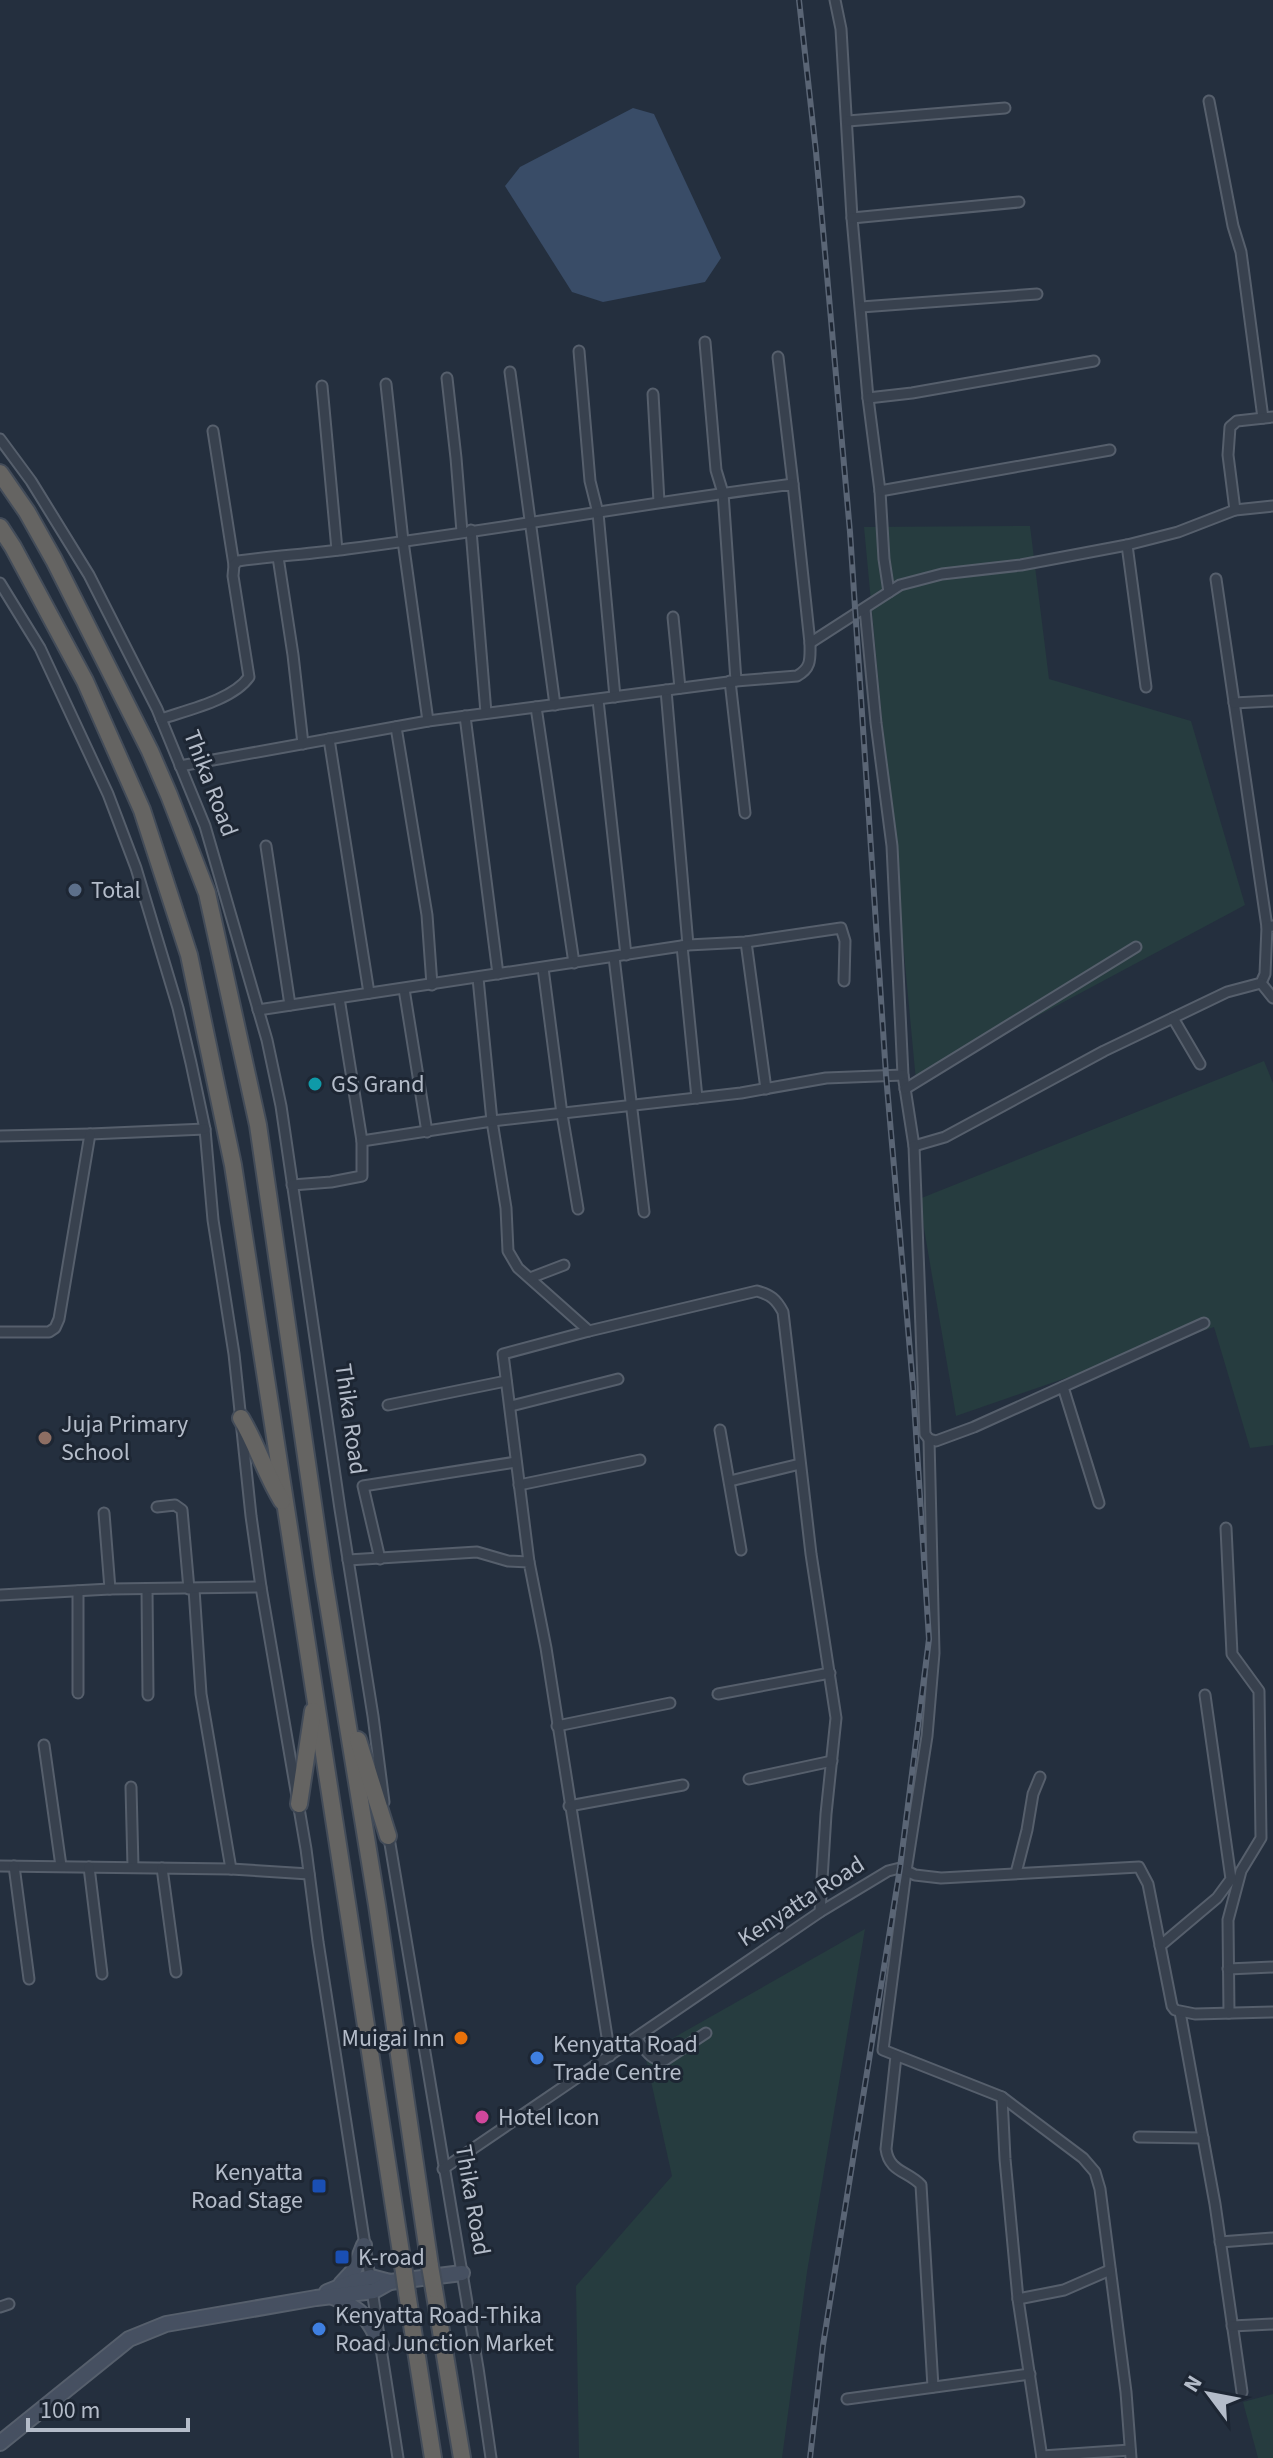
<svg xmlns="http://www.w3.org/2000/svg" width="1273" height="2458" font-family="'Source Sans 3',sans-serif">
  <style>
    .green { fill: #263c3f }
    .water { fill: #394c67 }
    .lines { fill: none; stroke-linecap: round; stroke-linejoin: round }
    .minor-casing { stroke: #565f6c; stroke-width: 13 }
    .secondary-casing { stroke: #565f6c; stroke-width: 18 }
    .trunk-casing { stroke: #434c59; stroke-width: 20 }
    .minor { stroke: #38414e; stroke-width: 9 }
    .secondary { stroke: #465061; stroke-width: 14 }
    .trunk { stroke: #656462; stroke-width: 16 }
    .rail-casing { stroke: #5a6575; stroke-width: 6 }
    .rail { stroke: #1d2633; stroke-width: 3; stroke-dasharray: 9; stroke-linecap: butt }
    .trunk-bridge-casing { stroke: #434c59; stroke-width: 20; stroke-linecap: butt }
    .trunk-bridge { stroke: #656462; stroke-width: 16 }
    .service-dot { fill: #5c6f8a; stroke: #1d2633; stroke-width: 3 }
    .culture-dot { fill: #0f9aa8; stroke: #1d2633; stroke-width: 3 }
    .education-dot { fill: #8d6e63; stroke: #1d2633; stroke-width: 3 }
    .food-dot { fill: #e8710a; stroke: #1d2633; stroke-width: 3 }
    .shop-dot { fill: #3f7fe0; stroke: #1d2633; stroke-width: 3 }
    .hotel-dot { fill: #d1479c; stroke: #1d2633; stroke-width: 3 }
    .transit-dot { fill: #1a4fb4; stroke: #1d2633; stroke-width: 3 }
    .labels { text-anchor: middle; stroke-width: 6; stroke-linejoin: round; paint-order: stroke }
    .street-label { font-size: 24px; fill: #b4bcc9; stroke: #1d2633 }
    .poi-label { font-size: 24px; fill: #b4bcc9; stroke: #1d2633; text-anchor: start }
  </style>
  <rect width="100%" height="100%" fill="#242f3e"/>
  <!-- green -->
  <g class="green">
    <polygon points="1030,526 1049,679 1191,721 1245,905 916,1081 864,527"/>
    <polygon points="1264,1061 1273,1083 1273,1445 1250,1448 1214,1327 956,1416 919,1199"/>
    <polygon points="865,1929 807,2272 782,2458 579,2458 576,2286 672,2176 645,2054"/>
    <polygon points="1273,2394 1273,2458 1258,2458 1243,2402"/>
  </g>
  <!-- water -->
  <polygon class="water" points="633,108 654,114 721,258 705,282 603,302 572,292 505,186 520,167"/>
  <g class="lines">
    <!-- minor casing -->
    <g class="minor-casing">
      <g id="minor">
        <polyline points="835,0 841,29 852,218 868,398 880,491 884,559 889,592"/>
        <polyline points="1209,101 1233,226 1241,252 1263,418"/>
        <polyline points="848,121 1005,108"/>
        <polyline points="852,218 1019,202"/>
        <polyline points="861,307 1037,294"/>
        <polyline points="705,342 716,470 723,493 736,681"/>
        <polyline points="579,351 590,481 598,513 615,697"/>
        <polyline points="778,357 793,484"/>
        <polyline points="510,372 555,705"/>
        <polyline points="447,378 456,458 462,532"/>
        <polyline points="386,384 403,541 428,721"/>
        <polyline points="322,386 337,550"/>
        <polyline points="653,394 659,502"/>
        <polyline points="868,398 912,393 1094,361"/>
        <polyline points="213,431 234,565"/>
        <polyline points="0,439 31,481 89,575 157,709 205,826 267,1040 281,1106 340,1509 373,1716 384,1802"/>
        <polyline points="880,491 1110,450"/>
        <polyline points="1235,510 1273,506"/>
        <polyline points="471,530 486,713"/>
        <polyline points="1127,545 1146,687"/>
        <polyline points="278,557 293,655 303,744"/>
        <polyline points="1216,579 1267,927"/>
        <polyline points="0,583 40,648 108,794 136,868 178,1008 191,1063 205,1129 213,1220 234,1354 251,1516 261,1587 306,1849 318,1942 398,2458"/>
        <polyline points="865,609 876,723 892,846 903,1075 914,1146 945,1137 1104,1051 1227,992 1261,983 1265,974 1267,927 1273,926"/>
        <polyline points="673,617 680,688"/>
        <polyline points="810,643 900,585 942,574 1021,565 1127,545 1178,532 1235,510 1228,455 1230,427 1237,421 1273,417"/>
        <polyline points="730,681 745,813"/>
        <polyline points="666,690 688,945"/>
        <polyline points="598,700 626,955"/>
        <polyline points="1234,703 1273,701"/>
        <polyline points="536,707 574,963"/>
        <polyline points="465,716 498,974"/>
        <path d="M161,719C187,710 233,700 249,677L233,576L234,565L238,561C275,556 311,554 347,549C496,530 644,503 793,484L810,643C810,658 812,668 797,676L736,681L428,721L180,766"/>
        <polyline points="396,727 427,915 432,985"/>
        <polyline points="329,739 369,993"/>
        <polyline points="266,846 290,1005"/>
        <polyline points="746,942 766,1089"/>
        <polyline points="682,946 697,1098"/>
        <polyline points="614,957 644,1212"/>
        <polyline points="543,968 562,1114 578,1209"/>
        <polyline points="478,978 492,1121 506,1208 508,1251 518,1268 589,1331"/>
        <polyline points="1261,983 1273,998"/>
        <polyline points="404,989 427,1132"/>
        <polyline points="339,998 362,1141"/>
        <polyline points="258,1010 688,945 746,942 841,928 845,941 844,981"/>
        <polyline points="1173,1018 1200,1064"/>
        <polyline points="905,1089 1136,947"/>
        <polyline points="0,1136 90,1134 205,1129"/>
        <polyline points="914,1146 925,1434 929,1439 936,1441 974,1427 1204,1323"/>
        <polyline points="292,1185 331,1182 362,1176 362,1141 492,1121 741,1093 826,1078 903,1075"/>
        <polyline points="530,1278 564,1265"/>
        <polyline points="0,1332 49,1332 55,1328 59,1319 90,1134"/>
        <polyline points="1063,1387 1099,1503"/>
        <polyline points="388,1405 506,1381"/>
        <polyline points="511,1406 618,1379"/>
        <polyline points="720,1430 741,1550"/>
        <polyline points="929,1439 934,1653 927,1736 906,1871 883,2050 1002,2097 1083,2158 1095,2172 1100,2189 1126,2392 1131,2458"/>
        <polyline points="730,1481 800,1464"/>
        <polyline points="519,1485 640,1460"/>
        <polyline points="157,1507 175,1505 182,1510 189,1589"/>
        <polyline points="104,1513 110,1589"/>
        <polyline points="1226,1528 1232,1654 1259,1691 1261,1838 1241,1871 1228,1920 1229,2013"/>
        <polyline points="380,1559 363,1486 516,1462"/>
        <polyline points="348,1560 477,1552 508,1561 529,1562 546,1648 610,2056"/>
        <path d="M529,1562L503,1354L589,1331L757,1291C771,1295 776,1299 783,1312L811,1554L836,1718L826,1814L820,1912"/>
        <polyline points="147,1589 148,1695"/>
        <polyline points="194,1589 201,1694 231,1869"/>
        <polyline points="0,1595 110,1589 261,1587"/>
        <polyline points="78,1693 78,1591"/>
        <polyline points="718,1694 830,1673"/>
        <polyline points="557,1726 670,1703"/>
        <polyline points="44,1745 61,1866"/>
        <polyline points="749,1779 832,1761"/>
        <polyline points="131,1787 133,1867"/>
        <polyline points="569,1806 683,1785"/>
        <polyline points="388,1832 478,2368 491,2458"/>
        <polyline points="0,1866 231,1869 309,1874"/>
        <polyline points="14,1866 29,1979"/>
        <polyline points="89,1867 102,1974"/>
        <polyline points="162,1868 176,1972"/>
        <polyline points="1016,1873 1027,1830 1033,1794 1040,1777"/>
        <polyline points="1160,1946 1217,1898 1231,1879 1205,1695"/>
        <polyline points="1228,1969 1273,1967"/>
        <polyline points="1180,2012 1215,2204 1242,2392"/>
        <path d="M636,2038C644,2048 651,2062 665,2060L706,2033"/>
        <path d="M896,2056L886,2149C889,2172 908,2171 921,2185L933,2387"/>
        <polyline points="1002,2097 1005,2159 1018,2299 1042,2458"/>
        <polyline points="1139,2137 1203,2138"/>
        <polyline points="443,2169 820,1912 888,1871 900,1868 915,1875 941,1878 1139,1867 1148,1884 1172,2006 1175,2010 1195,2014 1273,2012"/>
        <polyline points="1220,2242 1273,2238"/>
        <polyline points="1018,2299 1064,2290 1110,2270"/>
        <polyline points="0,2307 9,2304"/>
        <polyline points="1232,2326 1273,2324"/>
        <polyline points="847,2399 1030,2374"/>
        <polyline points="1042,2456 1130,2450"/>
      </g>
    </g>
    <!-- secondary casing -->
    <g class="secondary-casing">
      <g id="secondary">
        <polyline points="341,2284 354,2270 364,2245"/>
        <polyline points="327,2292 352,2282 371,2277 390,2282 462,2273"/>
        <path d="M333,2297C362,2309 369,2318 381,2346"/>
        <polyline points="0,2443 129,2339 166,2324 316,2298 374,2291 390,2282"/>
      </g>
    </g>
    <!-- trunk casing -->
    <g class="trunk-casing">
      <g id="trunk">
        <polyline points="0,473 27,512 54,560 150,751 169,795 207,893 258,1125 323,1573 377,1905 430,2266"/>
        <polyline points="0,527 13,547 85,681 142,810 189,955 233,1165 404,2272"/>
        <path d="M241,1418C257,1445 265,1473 282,1501"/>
        <polyline points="358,1740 388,1836"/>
        <polyline points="299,1804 313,1711"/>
        <polyline points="434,2289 462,2458"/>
        <polyline points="407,2293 433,2458"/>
      </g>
    </g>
    <!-- minor -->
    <use href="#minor" class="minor"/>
    <!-- secondary -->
    <use href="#secondary" class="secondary"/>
    <!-- trunk -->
    <use href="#trunk" class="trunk"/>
    <!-- rail casing -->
    <g class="rail-casing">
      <polyline id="rail" points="799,0 816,152 850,532 886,1075 913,1386 929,1639 900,1868 823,2345 810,2458"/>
    </g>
    <!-- rail -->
    <use href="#rail" class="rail"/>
    <!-- trunk-bridge casing -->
    <g class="trunk-bridge-casing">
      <g id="trunk-bridge">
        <polyline points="430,2266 434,2289"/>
        <polyline points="404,2272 407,2293"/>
      </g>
    </g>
    <!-- trunk-bridge -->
    <use href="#trunk-bridge" class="trunk-bridge"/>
  </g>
  <!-- markers -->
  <circle class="service-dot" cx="75" cy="890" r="8"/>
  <circle class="culture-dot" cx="315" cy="1084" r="8"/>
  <circle class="education-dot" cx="45" cy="1438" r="8"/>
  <circle class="food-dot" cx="461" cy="2038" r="8"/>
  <g class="shop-dot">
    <circle cx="537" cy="2058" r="8"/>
    <circle cx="319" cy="2329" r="8"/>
  </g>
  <circle class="hotel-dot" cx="482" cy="2117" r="8"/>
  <g class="transit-dot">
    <rect x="311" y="2178" width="16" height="16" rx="4"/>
    <rect x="334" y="2249" width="16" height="16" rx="4"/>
  </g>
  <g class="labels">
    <!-- street labels -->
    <g class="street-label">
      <text transform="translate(211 783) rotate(69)" y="8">Thika Road</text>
      <text transform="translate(351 1419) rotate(82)" y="8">Thika Road</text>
      <text transform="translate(801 1901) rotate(-33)" y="8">Kenyatta Road</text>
      <text transform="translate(473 2200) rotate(80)" y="8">Thika Road</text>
    </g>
    <!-- poi labels -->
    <g class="poi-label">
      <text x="91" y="898">Total</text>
      <text x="331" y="1092">GS Grand</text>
      <text x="61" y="1432">Juja Primary<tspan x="61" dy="28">School</tspan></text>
      <text x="445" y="2046" text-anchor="end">Muigai Inn</text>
      <text x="553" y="2052">Kenyatta Road<tspan x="553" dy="28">Trade Centre</tspan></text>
      <text x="498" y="2125">Hotel Icon</text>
      <text x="303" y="2180" text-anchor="end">Kenyatta<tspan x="303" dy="28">Road Stage</tspan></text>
      <text x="358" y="2265">K-road</text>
      <text x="335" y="2323">Kenyatta Road-Thika<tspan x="335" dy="28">Road Junction Market</tspan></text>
    </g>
  </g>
  <!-- north arrow -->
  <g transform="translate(1209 2394) rotate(302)" stroke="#1d2633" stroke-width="6" paint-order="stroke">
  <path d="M0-6L14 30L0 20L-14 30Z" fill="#b4bcc9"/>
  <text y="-12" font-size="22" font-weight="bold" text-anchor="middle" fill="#b4bcc9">N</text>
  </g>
  <!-- scale -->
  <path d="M28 2418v12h160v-12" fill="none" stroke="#b4bcc9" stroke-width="4"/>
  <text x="40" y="2418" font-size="24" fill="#b4bcc9" stroke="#1d2633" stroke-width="6" paint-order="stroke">100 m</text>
</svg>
